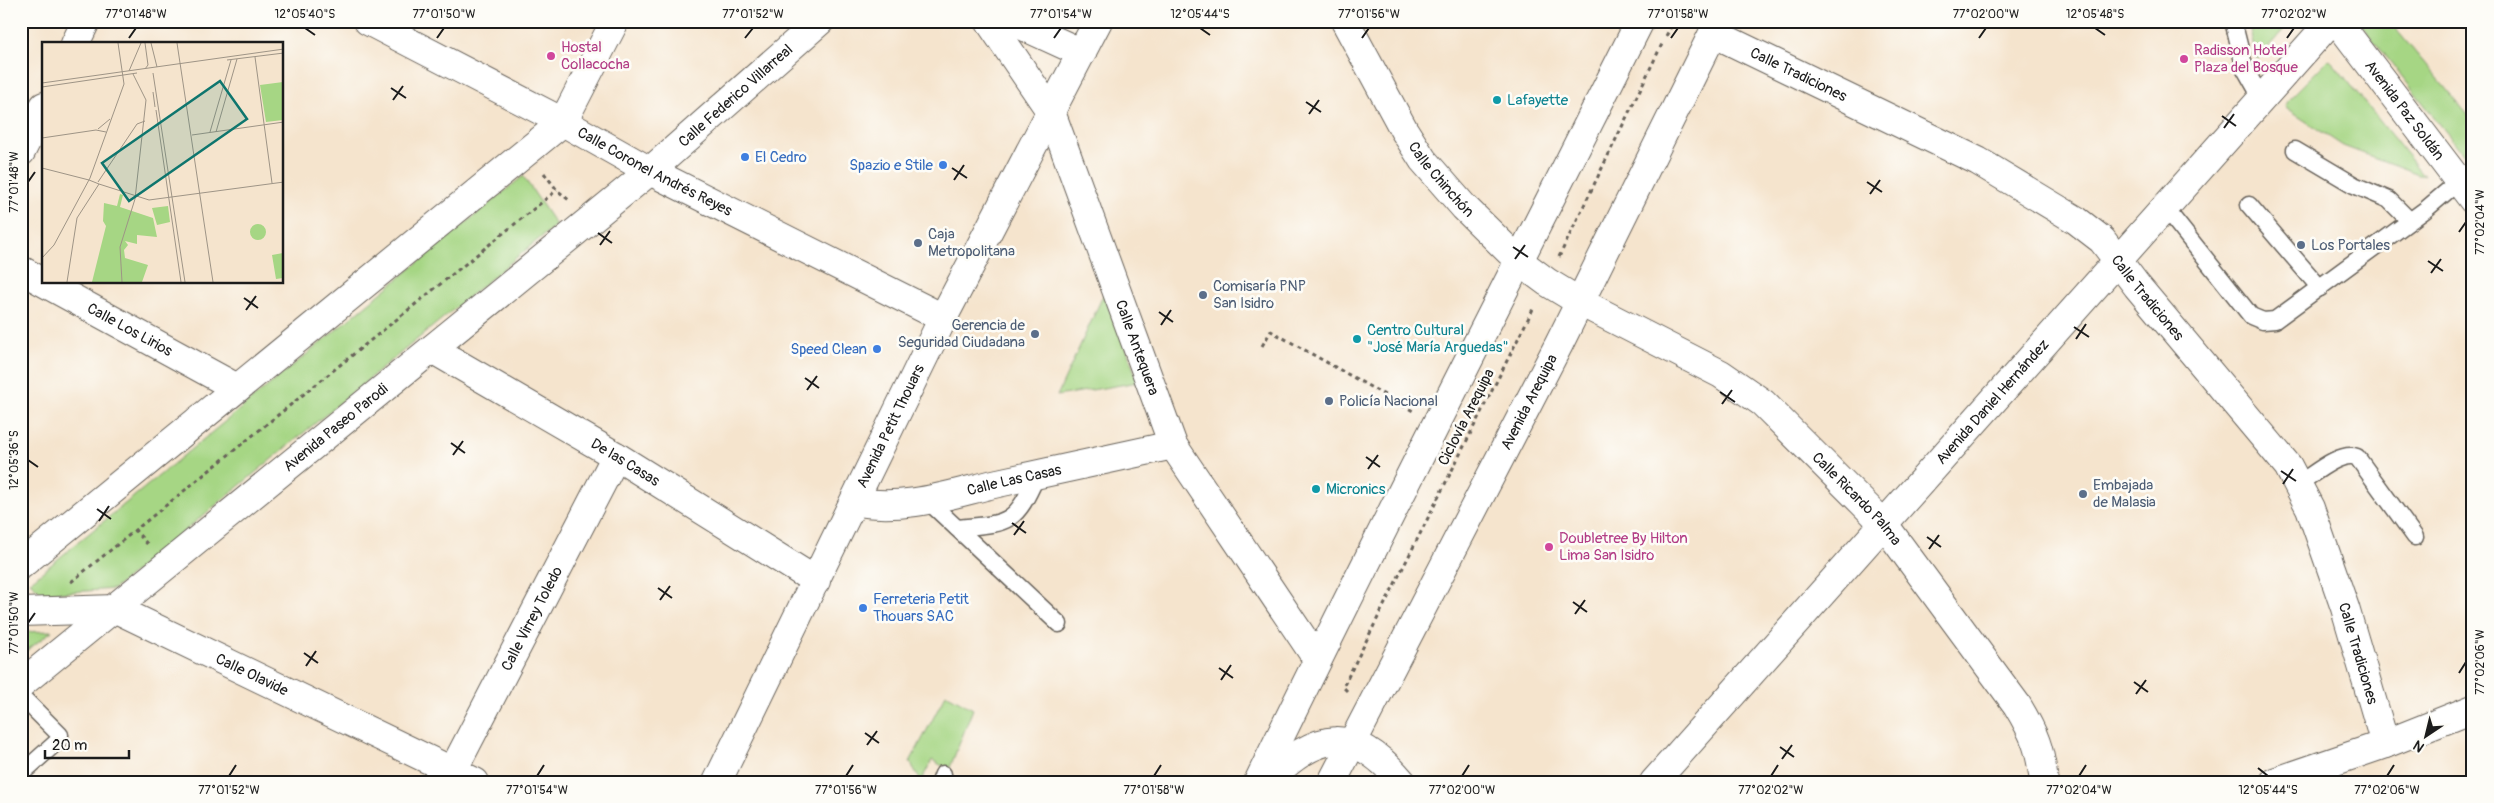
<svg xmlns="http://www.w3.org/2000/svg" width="2494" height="803" font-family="Pangolin,sans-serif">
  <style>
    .green { fill: #a6d684; stroke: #617950 }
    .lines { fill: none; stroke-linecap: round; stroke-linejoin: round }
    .lane-casing { stroke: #68625a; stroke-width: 19 }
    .street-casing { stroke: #68625a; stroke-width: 30 }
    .secondary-casing { stroke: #68625a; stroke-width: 30 }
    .path { stroke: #68625a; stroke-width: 3; stroke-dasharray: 4 4; stroke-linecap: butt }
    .lane { stroke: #fff; stroke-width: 16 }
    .street { stroke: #fff; stroke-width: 28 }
    .secondary { stroke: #fff; stroke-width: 28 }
    .ticks { fill: none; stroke: #1c1c1c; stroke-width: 2 }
    .hotel-dot { fill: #d1479c; stroke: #fdfcf7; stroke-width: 2 }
    .culture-dot { fill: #0f9aa8; stroke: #fdfcf7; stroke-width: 2 }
    .shop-dot { fill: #3f7fe0; stroke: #fdfcf7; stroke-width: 2 }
    .service-dot { fill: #5c6f8a; stroke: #fdfcf7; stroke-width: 2 }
    .labels { text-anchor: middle; stroke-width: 5; stroke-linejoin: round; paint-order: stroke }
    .hotel-label { font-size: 15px; fill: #b23c85; stroke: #fdfcf7; text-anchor: start }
    .street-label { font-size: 15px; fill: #1c1c1c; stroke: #fdfcf7 }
    .culture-label { font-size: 15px; fill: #0d838f; stroke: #fdfcf7; text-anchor: start }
    .shop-label { font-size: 15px; fill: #366cbe; stroke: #fdfcf7; text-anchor: start }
    .service-label { font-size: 15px; fill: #4e5e75; stroke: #fdfcf7; text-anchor: start }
    .inset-road { fill: none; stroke: #9e9486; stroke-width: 1 }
    .view { fill: #0f766e; fill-opacity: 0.15; stroke: #0f766e; stroke-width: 2.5 }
    .inset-edge { fill: none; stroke: #1c1c1c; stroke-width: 2.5 }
    .neatline { fill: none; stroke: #1c1c1c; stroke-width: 2 }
    .ticks-label { font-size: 12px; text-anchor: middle; fill: #1c1c1c }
  </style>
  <rect width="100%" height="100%" fill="#fdfcf7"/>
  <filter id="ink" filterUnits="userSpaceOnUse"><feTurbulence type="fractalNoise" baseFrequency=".02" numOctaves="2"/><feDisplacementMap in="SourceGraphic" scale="10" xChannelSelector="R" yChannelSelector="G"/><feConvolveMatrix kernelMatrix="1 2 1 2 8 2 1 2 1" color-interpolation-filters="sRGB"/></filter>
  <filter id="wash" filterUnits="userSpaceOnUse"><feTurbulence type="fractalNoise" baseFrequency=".0096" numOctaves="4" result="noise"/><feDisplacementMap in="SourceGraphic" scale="20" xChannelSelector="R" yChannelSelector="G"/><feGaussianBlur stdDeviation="1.12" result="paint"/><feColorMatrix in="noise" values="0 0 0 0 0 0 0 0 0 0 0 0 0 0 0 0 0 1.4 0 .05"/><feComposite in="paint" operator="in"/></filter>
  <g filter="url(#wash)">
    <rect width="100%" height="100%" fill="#f5e4cd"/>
    <!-- green -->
    <g class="green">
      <polygon points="2248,21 2291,21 2257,60"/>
      <polygon points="2358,21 2389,21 2473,121 2473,166"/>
      <polygon points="2329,59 2334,64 2424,176 2343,146 2287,109 2285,106 2287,101"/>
      <polygon points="523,176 556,225 114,589 43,594 30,582"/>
      <polygon points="1106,289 1138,382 1057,396"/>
      <polygon points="52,631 21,655 21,632"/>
      <polygon points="946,694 973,709 949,770 932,760 921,781 910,762"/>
    </g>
  </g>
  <g filter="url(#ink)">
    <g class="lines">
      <!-- lane casing -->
      <g class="lane-casing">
        <g id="lane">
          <polyline points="2233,21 2245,69 2262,99"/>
          <polyline points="2295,150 2354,185 2389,200 2409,220"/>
          <polyline points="2249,205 2320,288"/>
          <polyline points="2165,208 2251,316 2263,321 2275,320 2425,210 2458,182"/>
          <path d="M2298,484C2313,475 2339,451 2357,457L2415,537"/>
          <polyline points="928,501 1059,624"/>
          <path d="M957,528C1009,523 1015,525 1037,475"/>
          <polyline points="21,696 60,735 59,740 21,774"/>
          <polyline points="940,782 943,774"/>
        </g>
      </g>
      <!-- street casing -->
      <g class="street-casing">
        <g id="street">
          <path id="s1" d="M989,21L1051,112L1173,445L1317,659"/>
          <polyline points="1012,21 1082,53"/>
          <path id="s2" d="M1345,21L1404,130L1423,160L1464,207L1520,262L1547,282L1580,302L1721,374L1763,403L1883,523L2017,705C2035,735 2040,748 2044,782"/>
          <path id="s3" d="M1713,33L1978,161L2076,220L2102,240L2137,286L2288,466L2310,508L2345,608L2385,744"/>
          <polyline points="75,44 86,21"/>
          <polyline points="563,122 615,21"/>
          <polyline points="21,152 44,106"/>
          <path id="s4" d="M650,171L820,21"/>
          <path id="s5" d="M21,270L237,388"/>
          <path id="s6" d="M432,349L616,456L816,581"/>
          <path id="s7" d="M856,502C909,510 947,495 998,483C1056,470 1115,458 1173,445"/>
          <path id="s8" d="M21,612L116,609L475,782"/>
          <path id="s9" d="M447,782L616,456"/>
          <path d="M1267,782C1317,730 1354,725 1402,782"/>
        </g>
      </g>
      <!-- secondary casing -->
      <g class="secondary-casing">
        <g id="secondary">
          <path id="s10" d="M368,21L563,122L650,171L943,318"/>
          <path id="s11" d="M2337,21L2473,200"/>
          <polyline points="21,565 563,122"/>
          <path id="s12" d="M21,684L650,171"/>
          <path id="s13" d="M717,782L943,318L1098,21"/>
          <path d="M1258,782C1382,526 1513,275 1640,21"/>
          <path id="s14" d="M1332,782L1559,344L1719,21"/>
          <path id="s15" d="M1654,782L2331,21"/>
          <polyline points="2274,782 2385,744 2473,709"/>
        </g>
      </g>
      <!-- path -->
      <g class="path">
        <polyline points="1666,36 1674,21"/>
        <polyline points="544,173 557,190 570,201"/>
        <polyline points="1559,257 1663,42"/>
        <polyline points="1262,346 1271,331 1413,411"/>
        <polyline points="134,529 149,546"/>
        <polyline points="71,582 557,190"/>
        <polyline points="1347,691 1343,687 1534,307"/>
      </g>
      <!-- lane -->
      <use href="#lane" class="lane"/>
      <!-- street -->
      <use href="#street" class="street"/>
      <!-- secondary -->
      <use href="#secondary" class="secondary"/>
    </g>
  </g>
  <!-- ticks -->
  <path class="ticks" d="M305,28L315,35M1200,28L1210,35M2095,28L2105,35M129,38L136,28M437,38L444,28M745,38L753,28M1054,38L1061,28M1362,38L1369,28M1671,38L1678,28M1979,38L1986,28M2287,38L2294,28M391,88L406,98M393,100L403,86M1306,102L1321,112M1309,114L1319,100M2222,116L2236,126M2224,128L2234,114M952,168L967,178M954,180L964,165M28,182L35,172M1867,182L1882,192M1870,194L1880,180M2459,232L2466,222M598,233L612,243M600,245L610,231M1513,247L1528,257M1515,259L1525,245M2428,261L2443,271M2431,273L2441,259M244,298L258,308M246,310L256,296M1159,312L1173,322M1161,325L1171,310M2074,327L2089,337M2076,339L2086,324M805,378L819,388M807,390L817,376M1720,392L1735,402M1722,404L1732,390M451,443L465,453M453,455L463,441M1366,457L1380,467M28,460L38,467M1368,469L1378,455M2281,471L2296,481M2283,484L2293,469M97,509L111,519M99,521L109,506M1012,523L1026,533M1014,535L1024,521M1927,537L1941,547M1929,549L1939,535M658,588L672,598M660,600L670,586M1573,602L1587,612M1575,614L1585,600M28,623L35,613M304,653L318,663M306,666L316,651M1219,668L1233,678M2459,673L2466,662M1221,680L1231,665M2134,682L2148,692M2136,694L2146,680M865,733L879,743M867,745L877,731M1780,747L1794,757M1782,759L1792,745M2258,768L2268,776M229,776L236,765M537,776L544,765M846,776L853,765M1154,776L1161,765M1462,776L1469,765M1771,776L1778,765M2079,776L2086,765M2387,776L2394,765"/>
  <!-- markers -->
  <g class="hotel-dot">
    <circle cx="551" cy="56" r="5"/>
    <circle cx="2184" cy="59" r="5"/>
    <circle cx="1549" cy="547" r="5"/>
  </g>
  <g class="culture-dot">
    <circle cx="1497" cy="100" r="5"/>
    <circle cx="1357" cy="339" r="5"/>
    <circle cx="1316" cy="489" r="5"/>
  </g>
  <g class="shop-dot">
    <circle cx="745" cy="157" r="5"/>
    <circle cx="943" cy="165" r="5"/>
    <circle cx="877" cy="349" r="5"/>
    <circle cx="863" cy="608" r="5"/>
  </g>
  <g class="service-dot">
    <circle cx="918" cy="243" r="5"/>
    <circle cx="2301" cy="245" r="5"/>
    <circle cx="1203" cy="295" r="5"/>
    <circle cx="1035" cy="334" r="5"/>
    <circle cx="1329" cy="401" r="5"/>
    <circle cx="2083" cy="494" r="5"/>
  </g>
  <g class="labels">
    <!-- hotel labels -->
    <g class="hotel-label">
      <text x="561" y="52">Hostal<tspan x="561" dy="17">Collacocha</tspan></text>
      <text x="2194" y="55">Radisson Hotel<tspan x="2194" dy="17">Plaza del Bosque</tspan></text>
      <text x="1559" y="543">Doubletree By Hilton<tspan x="1559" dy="17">Lima San Isidro</tspan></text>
    </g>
    <!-- street labels -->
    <g class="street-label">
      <text dy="5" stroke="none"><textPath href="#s3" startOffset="95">Calle Tradiciones</textPath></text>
      <text dy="5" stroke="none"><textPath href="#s4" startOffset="114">Calle Federico Villarreal</textPath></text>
      <text dy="5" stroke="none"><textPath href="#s11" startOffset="112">Avenida Paz Soldán</textPath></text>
      <text dy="5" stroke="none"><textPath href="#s10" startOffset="324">Calle Coronel Andrés Reyes</textPath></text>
      <text dy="5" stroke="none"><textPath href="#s2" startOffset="186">Calle Chinchón</textPath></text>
      <text dy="5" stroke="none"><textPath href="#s3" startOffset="515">Calle Tradiciones</textPath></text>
      <text dy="5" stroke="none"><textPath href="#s5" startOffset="124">Calle Los Lirios</textPath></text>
      <text dy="5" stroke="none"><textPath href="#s1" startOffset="361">Calle Antequera</textPath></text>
      <text dy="5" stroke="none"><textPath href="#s15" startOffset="509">Avenida Daniel Hernández</textPath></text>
      <text dy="5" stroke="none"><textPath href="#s14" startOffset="428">Avenida Arequipa</textPath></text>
      <text transform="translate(1466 417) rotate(-63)" y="5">Ciclovía Arequipa</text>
      <text dy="5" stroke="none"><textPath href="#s12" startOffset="406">Avenida Paseo Parodi</textPath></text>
      <text dy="5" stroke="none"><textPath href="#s13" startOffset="396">Avenida Petit Thouars</textPath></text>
      <text dy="5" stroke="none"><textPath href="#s6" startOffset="224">De las Casas</textPath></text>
      <text dy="5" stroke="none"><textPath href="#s7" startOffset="161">Calle Las Casas</textPath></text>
      <text dy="5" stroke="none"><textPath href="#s2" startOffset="716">Calle Ricardo Palma</textPath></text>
      <text dy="5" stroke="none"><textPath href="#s9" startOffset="184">Calle Virrey Toledo</textPath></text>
      <text dy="5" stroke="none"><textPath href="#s3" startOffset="935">Calle Tradiciones</textPath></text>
      <text dy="5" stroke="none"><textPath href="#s8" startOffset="246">Calle Olavide</textPath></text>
    </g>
    <!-- culture labels -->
    <g class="culture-label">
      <text x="1507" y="105">Lafayette</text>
      <text x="1367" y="335">Centro Cultural<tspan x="1367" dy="17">"José María Arguedas"</tspan></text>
      <text x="1326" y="494">Micronics</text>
    </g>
    <!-- shop labels -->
    <g class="shop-label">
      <text x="755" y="162">El Cedro</text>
      <text x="933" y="170" text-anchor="end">Spazio e Stile</text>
      <text x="867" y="354" text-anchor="end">Speed Clean</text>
      <text x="873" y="604">Ferreteria Petit<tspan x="873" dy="17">Thouars SAC</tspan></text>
    </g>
    <!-- service labels -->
    <g class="service-label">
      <text x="928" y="239">Caja<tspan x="928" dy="17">Metropolitana</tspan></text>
      <text x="2311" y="250">Los Portales</text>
      <text x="1213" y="291">Comisaría PNP<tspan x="1213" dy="17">San Isidro</tspan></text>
      <text x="1025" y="330" text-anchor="end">Gerencia de<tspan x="1025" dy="17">Seguridad Ciudadana</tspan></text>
      <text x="1339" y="406">Policía Nacional</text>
      <text x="2093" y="490">Embajada<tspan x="2093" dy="17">de Malasia</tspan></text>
    </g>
  </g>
  <!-- overview -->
  <g transform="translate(42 42)">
    <rect width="241" height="241" fill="#f5e4cd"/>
    <path d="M241,40V78L224,80L218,43ZM78,152L81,153L78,165L111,176L115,195L95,193V202L83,199L86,203L82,208L83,216L106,223L100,240H50L64,184L61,179L62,161L75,164ZM126,164L128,180L115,183L110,166ZM208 190a8 8 0 1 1 16 0a8 8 0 1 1-16 0ZM241,211V236L234,237L230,213Z" fill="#a6d684"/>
    <path class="inset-road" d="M109,1L115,25M135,1L171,240M213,15L230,141M185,18L242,11M103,27L106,23L103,1M87,29L99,1M111,31L143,240M0,41L242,7M0,45L95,31M111,50L113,65M114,68L139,240M56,87L68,77M168,90L189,18M174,90L195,17M150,93L242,80M0,96L54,88L64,90M0,126L47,138M56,140L95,82L103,79M57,142L107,158L242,140M0,216L12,203L48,136L82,42L76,1M25,240L35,176L57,142L47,138M80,240L78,205L93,157L104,58L91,32"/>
    <path class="view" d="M178,39L205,77L87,159L60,121Z"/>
    <rect width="241" height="241" class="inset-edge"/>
  </g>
  <!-- margin -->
  <rect width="2494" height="803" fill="none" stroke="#fdfcf7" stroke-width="55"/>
  <!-- north arrow -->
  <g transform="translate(2426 736) rotate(215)" stroke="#fdfcf7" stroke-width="4" paint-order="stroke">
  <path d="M0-4L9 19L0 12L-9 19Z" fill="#1c1c1c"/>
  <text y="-8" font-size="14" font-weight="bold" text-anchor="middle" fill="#1c1c1c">N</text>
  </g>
  <!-- scale -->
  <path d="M45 750v8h84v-8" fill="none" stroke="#1c1c1c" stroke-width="2.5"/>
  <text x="52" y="750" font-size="15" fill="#1c1c1c" stroke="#fdfcf7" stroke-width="4" paint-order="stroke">20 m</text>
  <rect x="28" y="28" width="2438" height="748" class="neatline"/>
  <g class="ticks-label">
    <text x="136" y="18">77°01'48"W</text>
    <text x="305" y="18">12°05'40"S</text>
    <text x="444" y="18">77°01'50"W</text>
    <text x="753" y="18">77°01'52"W</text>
    <text x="1061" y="18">77°01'54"W</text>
    <text x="1200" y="18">12°05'44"S</text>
    <text x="1369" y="18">77°01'56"W</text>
    <text x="1678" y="18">77°01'58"W</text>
    <text x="1986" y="18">77°02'00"W</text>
    <text x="2095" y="18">12°05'48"S</text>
    <text x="2294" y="18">77°02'02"W</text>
    <text transform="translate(14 182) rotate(-90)" y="4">77°01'48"W</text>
    <text transform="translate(2480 222) rotate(-90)" y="4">77°02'04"W</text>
    <text transform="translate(14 460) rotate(-90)" y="4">12°05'36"S</text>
    <text transform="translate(14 623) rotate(-90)" y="4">77°01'50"W</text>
    <text transform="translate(2480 662) rotate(-90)" y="4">77°02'06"W</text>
    <text x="229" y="794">77°01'52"W</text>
    <text x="537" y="794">77°01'54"W</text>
    <text x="846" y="794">77°01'56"W</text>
    <text x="1154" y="794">77°01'58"W</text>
    <text x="1462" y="794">77°02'00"W</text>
    <text x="1771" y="794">77°02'02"W</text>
    <text x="2079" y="794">77°02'04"W</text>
    <text x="2268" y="794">12°05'44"S</text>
    <text x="2387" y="794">77°02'06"W</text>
  </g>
</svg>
